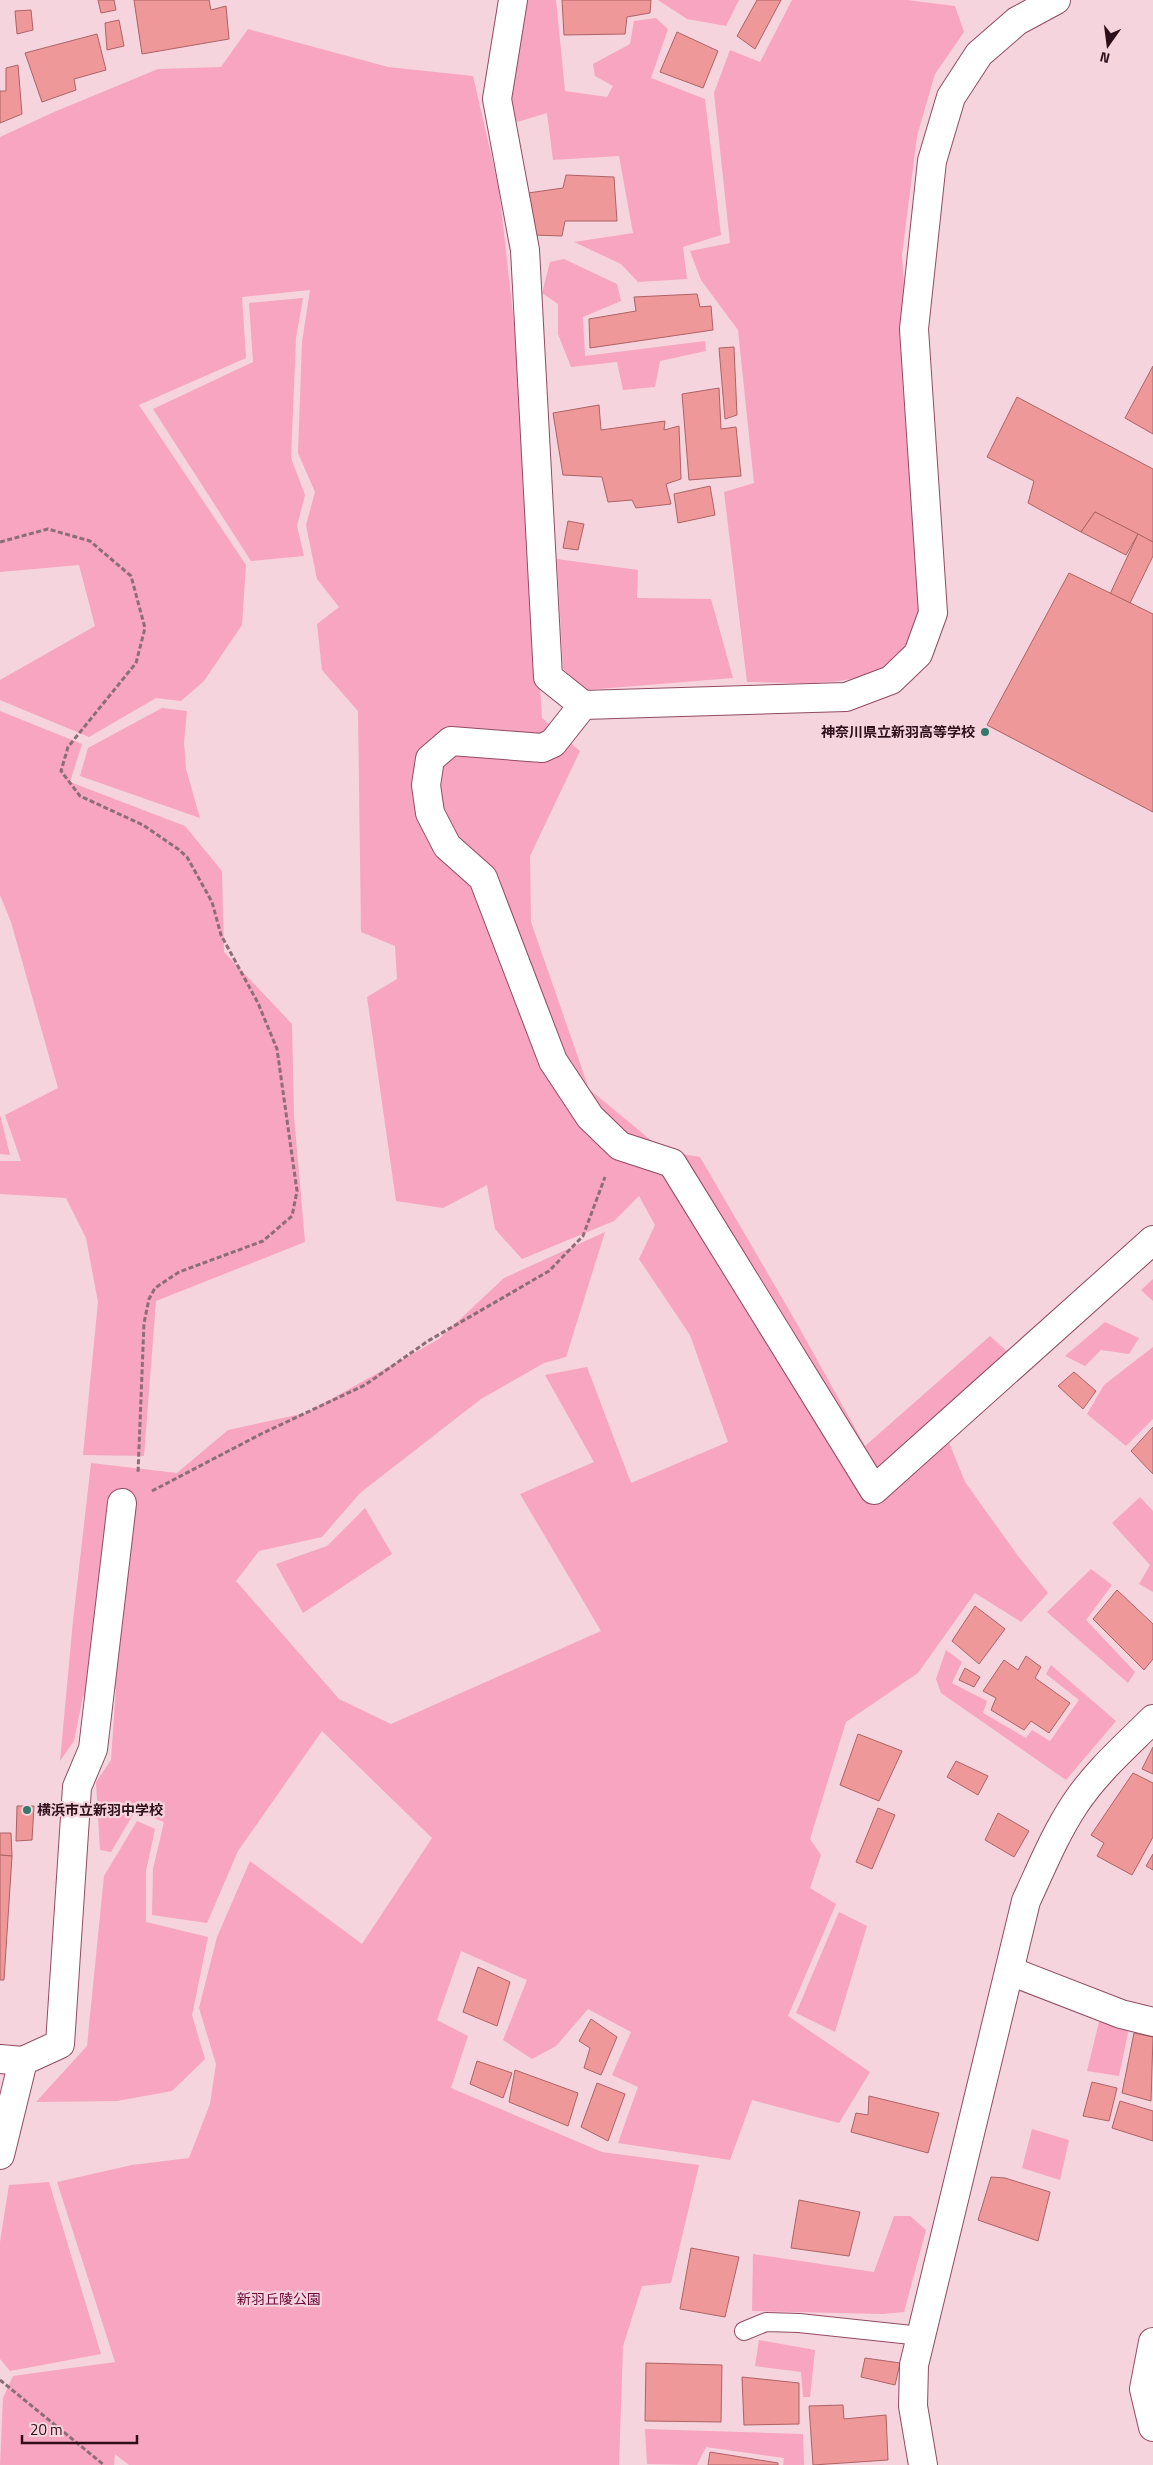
<svg xmlns="http://www.w3.org/2000/svg" width="1153" height="2465" font-family="'Titillium Web','Noto Sans JP',sans-serif">
  <style>
    .green { fill: #f7a5c0 }
    .building { fill: #ee9899; stroke: #ae6366 }
    .lines { fill: none; stroke-linecap: round; stroke-linejoin: round }
    .service-casing { stroke: #904b63; stroke-width: 20 }
    .minor-casing { stroke: #904b63; stroke-width: 30 }
    .path { stroke: #8d6e78; stroke-width: 3; stroke-dasharray: 5 2.5; stroke-linecap: butt }
    .service { stroke: #fff; stroke-width: 18 }
    .minor { stroke: #fff; stroke-width: 28 }
    .poi-dot { fill: #35796b; stroke: #f5d4dd; stroke-width: 2 }
    .labels { text-anchor: middle; stroke-width: 4.5; stroke-linejoin: round; paint-order: stroke }
    .poi-label { font-size: 14px; font-weight: bold; fill: #2c0f1a; stroke: #f5d4dd; text-anchor: end }
    .park-label { font-size: 14px; fill: #690637; stroke: #f5d4dd }
  </style>
  <rect width="100%" height="100%" fill="#f5d4dd"/>
  <!-- green -->
  <g class="green">
    <polygon points="528,0 556,0 565,91 607,97 613,86 595,76 593,64 630,44 634,21 656,18 668,29 651,78 705,99 721,235 683,247 687,279 638,282 621,264 574,242 633,233 619,156 553,160 547,113 517,122 509,96"/>
    <polygon points="658,0 739,0 726,26 687,19"/>
    <path d="M792,0H907L955,6L964,32L935,74L917,136L902,255L924,610C920,620 917,634 911,643C878,693 799,682 747,682L724,492L754,483L738,330L701,280L690,251L730,243L714,93L730,50L760,62Z"/>
    <polygon points="248,29 388,67 473,76 499,189 522,395 542,718 580,751 530,856 531,922 589,1089 664,1151 700,1157 796,1322 865,1446 990,1336 1028,1370 948,1440 965,1482 1018,1556 1048,1593 1021,1622 975,1593 918,1673 846,1722 810,1839 821,1855 810,1888 836,1904 788,2016 870,2072 839,2123 752,2100 730,2160 618,2143 638,2087 612,2075 631,2032 588,2009 556,2046 532,2059 503,2040 527,1980 461,1951 437,2020 468,2036 451,2088 602,2152 699,2165 671,2283 642,2286 623,2346 619,2465 129,2465 115,2454 114,2465 0,2465 3,2398 13,2376 115,2362 57,2182 132,2165 189,2158 210,2104 216,2064 199,2008 217,1937 250,1861 362,1944 432,1838 322,1731 238,1851 207,1923 152,1915 153,1869 164,1822 135,1811 111,1852 100,1850 96,1782 111,1760 116,1689 83,1696 74,1741 60,1761 73,1621 91,1463 177,1473 228,1430 306,1413 439,1339 504,1278 605,1232 566,1357 544,1363 481,1399 360,1493 322,1537 259,1551 236,1581 339,1699 391,1724 601,1631 520,1494 594,1462 545,1375 587,1367 631,1483 728,1442 690,1335 639,1259 655,1225 639,1196 614,1221 522,1259 495,1229 487,1185 443,1208 396,1201 367,997 397,979 395,946 361,932 358,711 322,670 317,624 339,607 317,579 306,525 315,492 298,453 302,342 310,290 242,297 246,358 139,405 246,565 242,625 204,681 181,701 156,698 89,737 0,700 0,680 95,626 79,565 0,572 0,137 54,112 158,69 221,67"/>
    <polygon points="564,259 617,284 621,301 583,317 585,356 705,341 706,351 660,361 655,387 623,390 617,362 571,367 558,334 558,304 542,293 550,262"/>
    <polygon points="303,298 296,338 291,458 305,495 297,526 304,556 251,561 153,409 253,362 249,303"/>
    <polygon points="557,559 638,570 637,598 711,599 733,678 586,690 563,669"/>
    <polygon points="162,708 187,711 184,742 186,769 200,818 80,776 88,748"/>
    <polygon points="0,711 82,744 70,782 185,826 222,871 224,952 292,1024 294,1116 305,1242 156,1301 144,1456 83,1455 98,1302 86,1238 66,1198 0,1194 0,1161 21,1161 5,1115 58,1088 11,922 0,895"/>
    <polygon points="0,1115 10,1155 0,1154"/>
    <polygon points="1153,1279 1153,1301 1141,1290"/>
    <polygon points="1105,1322 1139,1338 1129,1354 1101,1350 1085,1366 1065,1356"/>
    <polygon points="1153,1347 1153,1419 1126,1446 1087,1414 1104,1385"/>
    <polygon points="1140,1497 1153,1511 1153,1592 1139,1584 1150,1565 1112,1523"/>
    <polygon points="365,1508 392,1554 303,1613 276,1564 327,1546"/>
    <polygon points="1091,1569 1112,1585 1086,1620 1135,1672 1128,1683 1047,1612"/>
    <polygon points="946,1650 962,1662 952,1683 987,1701 983,1713 1026,1738 1032,1730 1050,1741 1079,1700 1046,1674 1051,1665 1116,1721 1066,1780 941,1693 936,1679"/>
    <polygon points="137,1821 155,1829 146,1871 146,1922 208,1937 192,2015 205,2059 172,2091 117,2101 36,2102 87,2046 104,1876"/>
    <polygon points="839,1912 867,1926 835,2032 796,2013"/>
    <polygon points="1099,2022 1129,2028 1119,2076 1087,2071"/>
    <polygon points="1032,2129 1069,2140 1060,2180 1022,2168"/>
    <polygon points="49,2182 101,2354 10,2371 0,2359 0,2242 9,2185"/>
    <polygon points="894,2216 910,2216 926,2230 904,2312 883,2314 752,2311 753,2254 874,2272"/>
    <polygon points="759,2340 815,2350 810,2397 803,2397 801,2372 755,2366"/>
    <polygon points="645,2429 803,2434 804,2465 783,2465 784,2458 706,2447 697,2465 647,2464"/>
  </g>
  <!-- building -->
  <g class="building">
    <polygon points="98,0 114,0 116,10 101,13"/>
    <polygon points="134,0 209,0 211,10 226,6 229,39 142,54"/>
    <polygon points="562,0 651,0 650,13 627,17 625,34 564,35"/>
    <polygon points="757,0 781,0 755,49 737,36"/>
    <polygon points="31,10 33,30 17,34 15,11"/>
    <polygon points="119,20 124,46 107,50 105,23"/>
    <polygon points="677,32 718,51 703,88 660,72"/>
    <polygon points="97,34 106,70 74,79 76,90 42,102 25,53"/>
    <polygon points="18,65 22,114 0,123 0,91 6,91 6,68"/>
    <polygon points="566,175 614,177 617,221 565,221 562,236 534,235 528,193 563,188"/>
    <polygon points="697,294 700,307 711,306 713,330 590,348 589,319 636,311 634,297"/>
    <polygon points="734,347 737,415 725,419 719,348"/>
    <polygon points="1153,366 1153,434 1125,418"/>
    <polygon points="719,388 721,429 736,427 741,476 689,480 682,394"/>
    <polygon points="1017,397 1153,469 1153,542 1095,512 1081,532 1028,503 1034,481 987,457"/>
    <polygon points="599,405 601,430 665,421 664,430 679,426 681,479 666,484 671,504 636,508 632,500 608,502 602,477 563,475 553,413"/>
    <polygon points="710,486 715,515 678,523 674,494"/>
    <polygon points="1095,512 1138,534 1126,555 1081,532"/>
    <polygon points="568,521 584,524 578,550 563,548"/>
    <polygon points="1138,534 1153,542 1153,556 1130,603 1110,594"/>
    <polygon points="1069,573 1153,614 1153,812 987,725"/>
    <polygon points="1074,1372 1096,1391 1083,1409 1058,1386"/>
    <polygon points="1153,1427 1153,1474 1131,1451"/>
    <polygon points="1117,1590 1153,1624 1153,1659 1144,1670 1093,1619"/>
    <polygon points="975,1606 1005,1629 979,1664 952,1641"/>
    <polygon points="1026,1656 1041,1667 1035,1678 1070,1703 1049,1733 1031,1721 1024,1730 991,1710 996,1698 983,1691 1004,1660 1018,1670"/>
    <polygon points="965,1668 980,1677 974,1687 959,1680"/>
    <polygon points="858,1734 902,1751 879,1801 840,1785"/>
    <polygon points="1153,1747 1153,1774 1142,1769"/>
    <polygon points="956,1761 988,1776 978,1795 947,1777"/>
    <polygon points="1133,1773 1153,1783 1153,1837 1132,1875 1097,1856 1104,1843 1091,1835"/>
    <polygon points="17,1806 34,1806 32,1840 16,1841"/>
    <polygon points="878,1808 895,1815 872,1869 856,1862"/>
    <polygon points="998,1813 1029,1831 1014,1857 985,1840"/>
    <polygon points="0,1833 11,1833 12,1856 0,1855"/>
    <polygon points="1153,1854 1153,1870 1146,1866"/>
    <polygon points="0,1855 12,1856 4,1980 0,1980"/>
    <polygon points="478,1967 510,1982 497,2026 463,2012"/>
    <polygon points="591,2019 617,2037 601,2075 584,2068 590,2048 579,2041"/>
    <polygon points="1134,2033 1153,2037 1151,2101 1122,2093"/>
    <polygon points="477,2061 512,2073 503,2098 470,2084"/>
    <polygon points="515,2070 578,2093 568,2126 509,2102"/>
    <polygon points="1092,2082 1117,2088 1109,2121 1083,2116"/>
    <polygon points="597,2083 625,2094 608,2141 581,2127"/>
    <polygon points="869,2096 939,2113 928,2153 851,2132 856,2113 868,2115"/>
    <polygon points="1120,2101 1153,2111 1153,2141 1112,2128"/>
    <polygon points="991,2177 1005,2178 1050,2192 1038,2241 978,2220"/>
    <polygon points="799,2200 860,2212 849,2256 791,2248"/>
    <polygon points="691,2248 739,2257 725,2317 680,2309"/>
    <polygon points="865,2358 900,2363 895,2385 861,2377"/>
    <polygon points="646,2363 722,2365 721,2422 645,2421"/>
    <polygon points="742,2377 799,2383 799,2424 744,2425"/>
    <polygon points="843,2405 844,2419 886,2415 888,2460 813,2465 809,2406"/>
    <polygon points="710,2452 778,2463 778,2465 708,2465"/>
  </g>
  <g class="lines">
    <!-- service casing -->
    <g class="service-casing">
      <polyline id="service" points="744,2331 766,2322 799,2323 921,2336"/>
    </g>
    <!-- minor casing -->
    <g class="minor-casing">
      <g id="minor">
        <polyline points="513,0 497,99 525,250 548,677 583,705 846,697 891,680 918,654 933,613 914,329 932,161 951,97 979,54 1017,21 1056,0"/>
        <polyline points="583,705 553,743 542,748 451,741 430,759 426,785 430,813 447,846 483,878 553,1061 590,1117 620,1146 672,1163 874,1490 1153,1240"/>
        <polyline points="1010,1971 1121,2014 1153,2022"/>
        <polyline points="0,2059 23,2061"/>
        <polyline points="0,2155 23,2061 60,2044 77,1787 93,1749 122,1503"/>
        <polyline points="1153,2342 1144,2389 1153,2427"/>
        <path d="M923,2465L913,2406L914,2365L1026,1901C1041,1869 1055,1834 1075,1804C1096,1772 1126,1746 1153,1719"/>
      </g>
    </g>
    <!-- path -->
    <g class="path">
      <polyline points="0,542 48,529 90,541 131,576 145,628 136,663 68,747 61,771 80,796 143,825 178,849 187,857 212,902 221,935 258,1003 277,1049 297,1191 292,1216 263,1241 179,1272 155,1288 149,1299 144,1323 138,1473"/>
      <polyline points="152,1491 261,1434 365,1385 428,1341 549,1271 583,1236 605,1177"/>
      <polyline points="0,2380 104,2465"/>
    </g>
    <!-- service -->
    <use href="#service" class="service"/>
    <!-- minor -->
    <use href="#minor" class="minor"/>
  </g>
  <!-- markers -->
  <g class="poi-dot">
    <circle cx="985" cy="732" r="5"/>
    <circle cx="27" cy="1810" r="5"/>
  </g>
  <g class="labels">
    <!-- poi labels -->
    <g class="poi-label">
      <text x="975" y="737">神奈川県立新羽高等学校</text>
      <text x="37" y="1815" text-anchor="start">横浜市立新羽中学校</text>
    </g>
    <!-- park labels -->
    <g class="park-label">
      <text x="279" y="2304">新羽丘陵公園</text>
    </g>
  </g>
  <!-- north arrow -->
  <g transform="translate(1108 45) rotate(194)" stroke="#f5d4dd" stroke-width="4" paint-order="stroke">
  <path d="M0-4L9 19L0 12L-9 19Z" fill="#2c0f1a"/>
  <text y="-8" font-size="14" font-weight="bold" text-anchor="middle" fill="#2c0f1a">N</text>
  </g>
  <!-- scale -->
  <path d="M22 2435v8h115v-8" fill="none" stroke="#2c0f1a" stroke-width="2.5"/>
  <text x="30" y="2435" font-size="15" fill="#2c0f1a" stroke="#f5d4dd" stroke-width="4" paint-order="stroke">20 m</text>
</svg>
